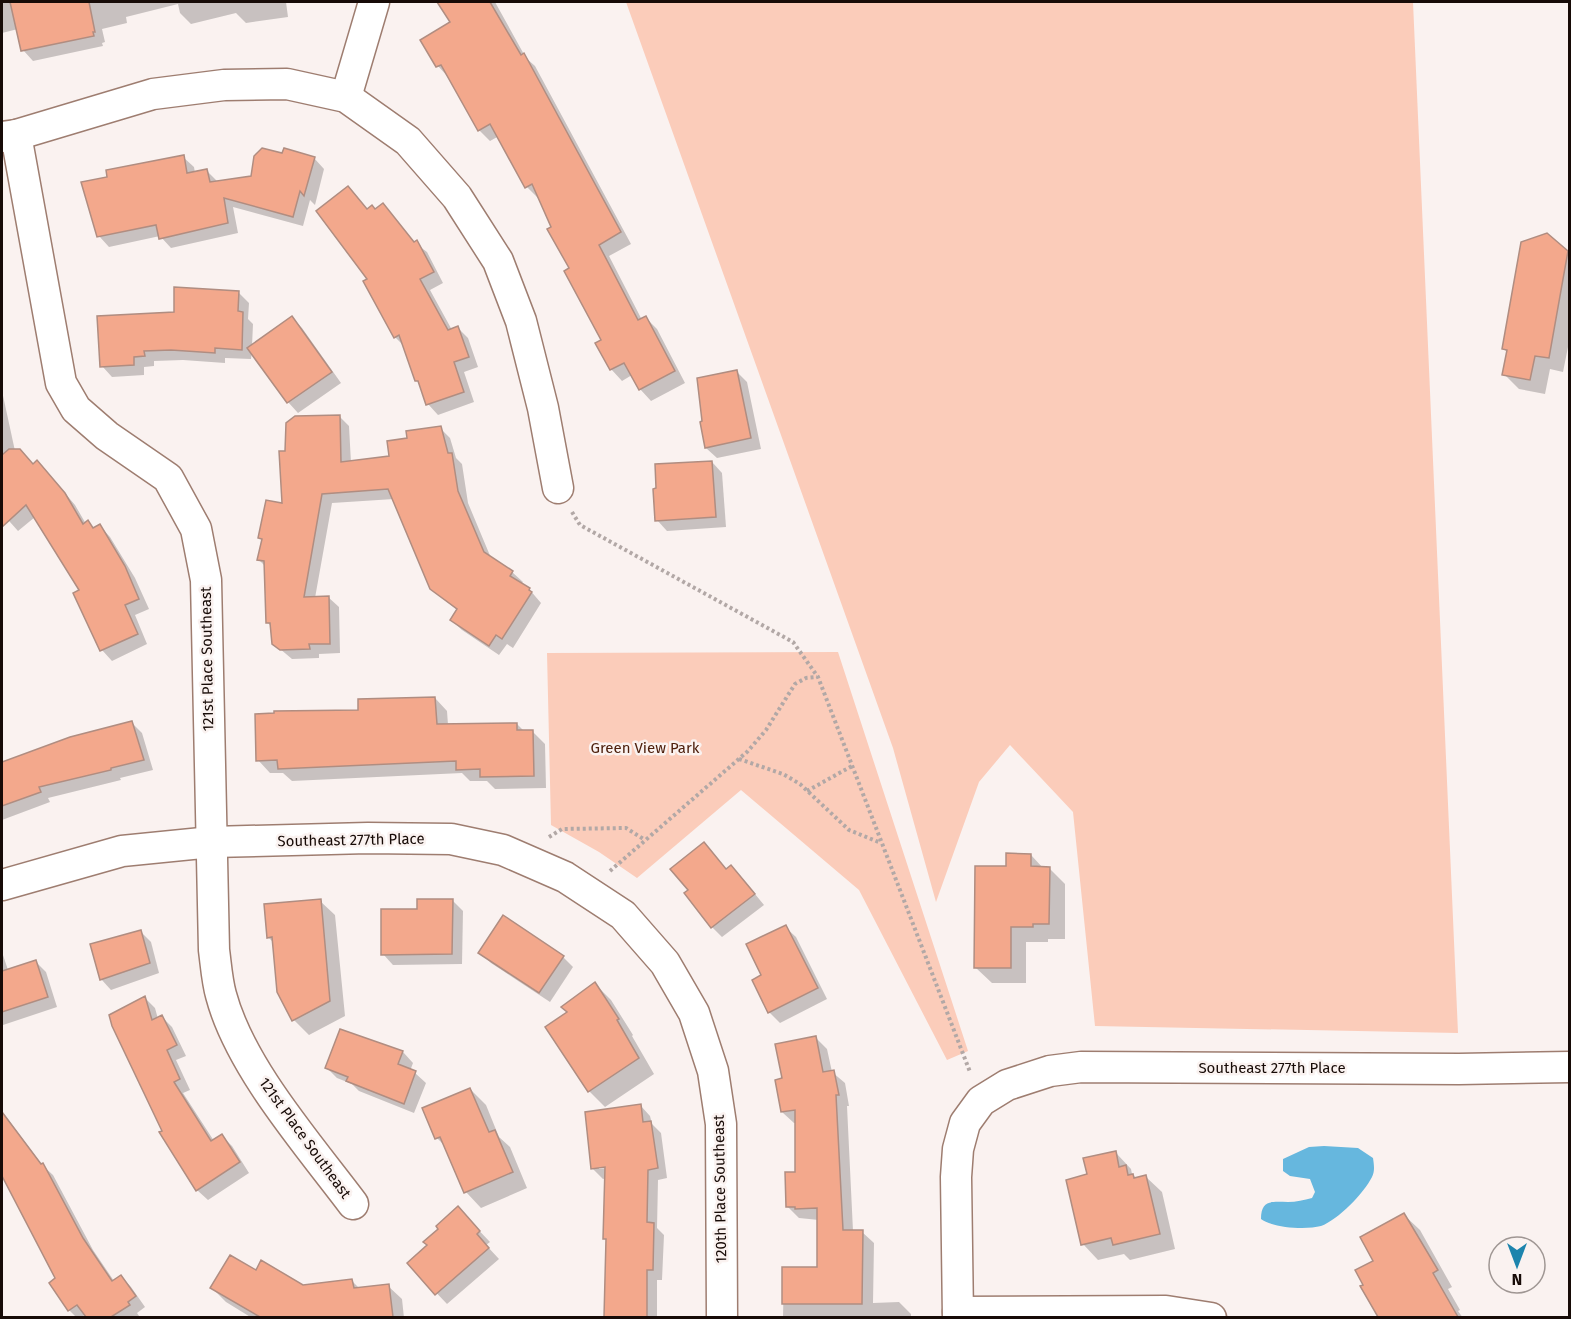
<svg xmlns="http://www.w3.org/2000/svg" width="1571" height="1319" font-family="'Fira Sans',sans-serif">
  <style>
    .green { fill: #fbccba }
    .water { fill: #66b7de }
    .shadow { fill: #0003; fill-rule: evenodd }
    .building { fill: #f3a88c; stroke: #b08d81; stroke-width: 1.5 }
    .lines { fill: none; stroke-linecap: round; stroke-linejoin: round }
    .street-casing { stroke: #9e7d70; stroke-width: 33 }
    .path { stroke: #b2a8a6; stroke-width: 4; stroke-dasharray: 3 3; stroke-linecap: butt }
    .street { stroke: #fff; stroke-width: 30 }
    .labels { text-anchor: middle; stroke-width: 5; stroke-linejoin: round; paint-order: stroke }
    .street-label { font-size: 15px; fill: #170b07; stroke: #faf2f0 }
    .park-label { font-size: 15px; fill: #4e200d; stroke: #faf2f0 }
  </style>
  <rect width="100%" height="100%" fill="#faf2f0"/>
  <!-- green -->
  <g class="green">
    <polygon points="626,2 1413,2 1458,1033 1095,1026 1073,812 1010,745 979,782 936,902 893,748"/>
    <polygon points="838,652 968,1051 947,1060 859,890 741,790 637,878 599,852 551,825 547,653"/>
  </g>
  <!-- water -->
  <path class="water" d="M1324,1146L1358,1148L1373,1158C1374,1165 1375,1171 1372,1177C1364,1193 1338,1220 1321,1226C1306,1230 1273,1228 1261,1219C1261,1199 1272,1202 1288,1202C1296,1202 1304,1200 1312,1198L1315,1192L1310,1179L1290,1176L1283,1171V1159L1309,1147Z"/>
  <!-- shadow -->
  <g class="shadow">
    <polygon points="2,2 286,2 288,17 246,23 236,13 191,24 180,13 178,4 126,17 127,23 102,29 105,42 102,43 103,46 33,61 23,50 18,29 2,33"/>
    <polygon points="438,2 495,2 526,58 535,66 631,244 609,256 642,320 646,318 657,329 685,383 651,401 640,389 632,375 622,381 611,369 603,341 540,197 538,198 527,187 499,136 490,141 479,130 449,78 438,66 422,40 452,22"/>
    <polygon points="183,157 194,167 195,173 207,171 217,181 253,177 314,158 324,169 315,205 310,200 303,226 233,207 238,233 171,248 160,236 109,247 99,236 109,178"/>
    <polygon points="348,188 368,210 375,211 383,205 415,243 427,252 443,283 430,290 452,330 458,328 468,338 478,367 464,372 474,402 438,415 428,404 405,347 395,337 370,279"/>
    <polygon points="1547,235 1570,254 1570,337 1563,372 1550,369 1545,394 1519,389 1504,374 1508,353 1504,349"/>
    <polygon points="239,293 249,303 248,319 253,324 252,346 292,318 302,328 341,383 298,413 288,402 252,351 251,359 225,358 225,363 183,360 154,361 154,366 144,367 144,375 112,377 102,366 175,314"/>
    <polygon points="737,372 747,382 761,449 717,458 706,448 701,423 704,422"/>
    <polygon points="2,391 15,451 2,454"/>
    <polygon points="339,416 349,426 351,463 391,458 408,440 440,428 450,438 456,458 462,464 468,503 491,558 512,572 523,582 521,584 529,589 541,603 513,648 507,644 499,655 462,630 451,620 458,611 431,588 394,499 332,503 315,598 328,597 339,607 340,653 319,654 319,658 292,659 273,643 272,627 268,623 266,567 258,559 263,541 259,538 283,505 287,452"/>
    <polygon points="19,450 33,465 47,472 75,505 86,524 88,522 95,529 100,526 110,537 135,578 149,609 135,615 147,644 112,661 102,650 75,593 81,591 35,517 18,531 2,513 2,465"/>
    <polygon points="712,462 722,473 726,527 667,531 657,520"/>
    <polygon points="435,698 447,711 448,725 517,724 524,731 532,731 545,744 546,788 495,789 487,781 470,781 462,773 292,781 283,773 270,773 258,760 360,711"/>
    <polygon points="132,723 142,733 153,770 120,778 121,780 48,798 50,802 2,820 2,764 70,739"/>
    <polygon points="704,844 727,870 741,877 764,905 722,937 712,927"/>
    <polygon points="1031,855 1043,868 1049,868 1065,884 1065,939 1048,939 1048,942 1026,942 1026,983 992,983 976,968 1008,868"/>
    <polygon points="452,900 463,911 462,964 393,965 383,954 419,911"/>
    <polygon points="320,901 335,915 345,1016 309,1035 294,1020 274,943 268,937"/>
    <polygon points="785,927 796,937 827,999 780,1023 769,1012 763,976"/>
    <polygon points="141,932 151,942 159,973 111,990 101,979"/>
    <polygon points="2,952 8,970 35,961 46,972 57,1007 3,1025"/>
    <polygon points="480,952 563,957 573,967 550,1002 491,963"/>
    <polygon points="595,984 611,1000 633,1035 632,1036 654,1074 605,1107 589,1091 568,1013"/>
    <polygon points="145,998 155,1008 158,1019 162,1017 172,1027 186,1056 176,1060 190,1090 183,1093 214,1141 222,1136 232,1146 249,1173 208,1200 197,1190 164,1131"/>
    <polygon points="816,1038 827,1049 832,1072 845,1083 849,1106 847,1106 853,1231 862,1232 874,1243 873,1303 899,1302 911,1314 911,1318 783,1318 784,1268 819,1268 819,1220 799,1218 787,1206 797,1173 796,1123 794,1123 782,1112 784,1080"/>
    <polygon points="371,1040 403,1052 413,1063 410,1071 415,1073 426,1083 414,1113 359,1091 352,1084 337,1078 327,1068"/>
    <polygon points="470,1089 486,1105 499,1137 510,1147 527,1188 481,1208 466,1192 447,1148 437,1138"/>
    <path d="M640,1105L650,1116L652,1124L661,1133L667,1178L658,1180L657,1228L664,1235L662,1280H657V1318H606L607,1241L605,1238L607,1178L603,1179L592,1168ZM599,1166L613,1167L599,1169Z"/>
    <polygon points="2,1111 42,1165 53,1175 93,1250 114,1281 121,1276 131,1287 145,1307 137,1313 139,1316 136,1318 88,1318 86,1315 77,1318 69,1310 57,1278 2,1174"/>
    <polygon points="1116,1153 1131,1169 1132,1174 1137,1179 1146,1177 1162,1192 1175,1249 1130,1260 1124,1254 1098,1260 1083,1244 1089,1176"/>
    <polygon points="1404,1215 1420,1230 1452,1287 1448,1289 1460,1310 1458,1311 1463,1318 1379,1318 1362,1286 1375,1262"/>
    <polygon points="468,1219 490,1242 486,1245 499,1259 447,1304 409,1264"/>
    <polygon points="256,1272 302,1286 352,1281 360,1289 388,1286 402,1299 404,1318 291,1318 290,1312 284,1318 252,1318 226,1302 212,1288"/>
  </g>
  <!-- building -->
  <g class="building">
    <polygon points="10,2 89,2 95,32 93,32 94,36 21,51"/>
    <polygon points="437,2 490,2 521,55 524,53 621,232 599,245 638,320 646,316 675,371 639,390 624,363 610,370 595,343 601,340 564,271 569,268 547,229 551,227 532,184 525,188 490,124 478,131 441,65 436,67 420,40 450,22"/>
    <polygon points="262,148 282,153 284,148 315,157 304,196 300,191 293,217 224,198 228,223 159,239 156,225 97,237 81,182 107,177 106,170 184,155 187,173 207,169 210,182 251,176 254,156"/>
    <polygon points="348,186 367,209 372,205 375,209 383,203 414,242 417,240 434,272 420,279 448,330 458,326 469,357 454,362 464,392 426,405 418,381 415,381 399,335 394,338 363,281 367,279 316,211"/>
    <polygon points="1547,233 1568,251 1549,358 1535,356 1530,380 1502,375 1507,350 1502,349 1521,242"/>
    <polygon points="174,287 239,291 238,311 243,312 242,350 215,348 215,353 171,350 144,351 145,356 134,357 134,365 100,367 97,316 174,312"/>
    <polygon points="292,316 332,372 287,403 247,348"/>
    <polygon points="737,370 751,438 705,448 700,422 702,421 697,378"/>
    <polygon points="340,415 341,462 389,456 387,441 407,438 406,431 441,426 448,453 452,453 458,491 484,552 513,571 510,576 530,588 529,590 532,592 502,639 496,635 489,646 450,620 457,609 430,589 388,489 322,494 304,597 329,596 330,644 309,644 310,649 280,650 272,644 270,623 266,623 264,561 257,560 262,539 258,538 266,500 282,503 279,451 285,451 286,423 295,416"/>
    <polygon points="9,449 20,449 33,464 37,460 65,493 83,524 88,520 93,528 100,524 125,566 139,599 125,605 138,634 100,651 73,593 79,590 26,505 2,527 2,455"/>
    <polygon points="712,461 716,517 655,521 653,489 656,488 655,464"/>
    <polygon points="435,697 437,724 517,723 517,730 533,730 534,776 480,777 480,769 456,770 456,761 278,769 277,760 256,761 255,714 274,713 274,711 358,710 358,699"/>
    <polygon points="132,721 144,760 111,768 111,770 39,787 41,792 2,806 2,762 70,737"/>
    <polygon points="704,842 726,869 731,865 755,894 711,928 684,893 688,890 670,869"/>
    <polygon points="1006,853 1031,854 1031,866 1050,867 1049,924 1033,924 1033,927 1011,927 1011,968 974,968 975,866 1006,866"/>
    <polygon points="321,899 330,1001 292,1021 277,992 272,937 267,938 264,904"/>
    <polygon points="417,899 453,899 452,954 381,955 381,909 417,909"/>
    <polygon points="503,915 564,956 539,993 478,953"/>
    <polygon points="786,925 818,988 768,1013 752,980 761,975 746,944"/>
    <polygon points="141,930 150,963 100,980 90,944"/>
    <polygon points="36,960 48,997 2,1012 2,971"/>
    <polygon points="595,982 619,1019 617,1020 639,1058 588,1092 545,1027 567,1012 561,1007"/>
    <polygon points="145,996 152,1020 162,1015 177,1045 167,1050 180,1079 174,1082 211,1141 222,1134 240,1162 196,1191 159,1132 162,1131 112,1026 109,1015"/>
    <polygon points="340,1029 403,1051 398,1064 416,1071 404,1104 346,1081 348,1077 325,1068"/>
    <polygon points="816,1036 823,1072 834,1070 839,1095 836,1095 843,1230 863,1230 862,1304 782,1304 782,1267 817,1267 817,1208 795,1209 795,1207 786,1207 785,1172 795,1172 795,1110 781,1112 775,1080 782,1078 775,1044"/>
    <polygon points="470,1088 489,1132 495,1130 513,1172 464,1193 440,1137 435,1139 422,1108"/>
    <polygon points="641,1104 643,1122 651,1121 658,1168 648,1170 647,1222 654,1223 653,1270 647,1270 647,1317 604,1317 606,1239 603,1239 605,1167 591,1169 585,1112"/>
    <polygon points="2,1112 41,1164 43,1163 83,1238 112,1281 121,1275 136,1296 128,1302 130,1305 111,1317 86,1317 77,1305 68,1311 49,1283 55,1278 2,1176"/>
    <polygon points="1116,1151 1119,1167 1126,1165 1128,1175 1133,1174 1134,1178 1146,1175 1160,1234 1113,1245 1111,1238 1081,1245 1066,1180 1087,1174 1083,1158"/>
    <polygon points="458,1206 480,1231 477,1234 489,1248 435,1295 407,1263 427,1245 423,1242 438,1229 436,1226"/>
    <polygon points="1404,1213 1438,1270 1433,1273 1458,1317 1378,1317 1360,1286 1363,1285 1355,1270 1373,1261 1360,1237"/>
    <polygon points="230,1255 256,1270 261,1260 303,1285 352,1279 354,1288 389,1284 393,1317 260,1317 210,1288"/>
  </g>
  <g class="lines">
    <!-- street casing -->
    <g class="street-casing">
      <g id="street">
        <polyline points="346,97 374,2"/>
        <path d="M16,135L61,383L76,409L107,436L168,478L196,529L206,580L214,950C216,965 217,981 221,995C240,1067 308,1144 353,1204"/>
        <polyline points="2,137 16,135 153,94 224,85 287,84 346,97 408,141 457,197 498,261 521,321 543,408 558,488"/>
        <polyline points="2,885 122,851 212,842 368,838 451,839 503,850 565,877 623,915 665,963 694,1013 713,1071 721,1124 722,1318"/>
        <polyline points="958,1312 1166,1311 1211,1318"/>
        <polyline points="958,1318 956,1177 958,1149 965,1123 981,1101 1007,1085 1050,1071 1081,1067 1459,1069 1570,1067"/>
      </g>
    </g>
    <!-- path -->
    <g class="path">
      <polyline points="572,512 580,525 793,642 818,677 970,1072"/>
      <polyline points="739,759 783,774 800,784 849,830 881,843"/>
      <polyline points="807,791 852,766"/>
      <polyline points="549,837 562,829 626,828 645,840"/>
      <polyline points="610,871 748,751 766,730 795,684 806,678 817,677"/>
    </g>
    <!-- street -->
    <use href="#street" class="street"/>
  </g>
  <g class="labels">
    <!-- street labels -->
    <g class="street-label">
      <text transform="translate(207 659) rotate(-91)" y="5">121st Place Southeast</text>
      <text transform="translate(351 840) rotate(-1)" y="5">Southeast 277th Place</text>
      <text x="1272" y="1073">Southeast 277th Place</text>
      <text transform="translate(305 1138) rotate(54)" y="5">121st Place Southeast</text>
      <text transform="translate(720 1189) rotate(-91)" y="5">120th Place Southeast</text>
    </g>
    <!-- park labels -->
    <g class="park-label">
      <text x="645" y="753">Green View Park</text>
    </g>
  </g>
  <!-- border -->
  <rect width="1571" height="1319" fill="none" stroke="#170b07" stroke-width="6"/>
  <!-- north arrow -->
  <g transform="translate(1517 1265) rotate(180)"><circle r="28" fill="#faf2f0" stroke="#9f9693" stroke-width="1.5"/>
  <path d="M0-4.5L10 22L0 15L-10 22Z" fill="#1d84ad"/>
  <text y="-9" font-size="16" font-weight="bold" text-anchor="middle" fill="#170b07">N</text>
  </g>
</svg>
